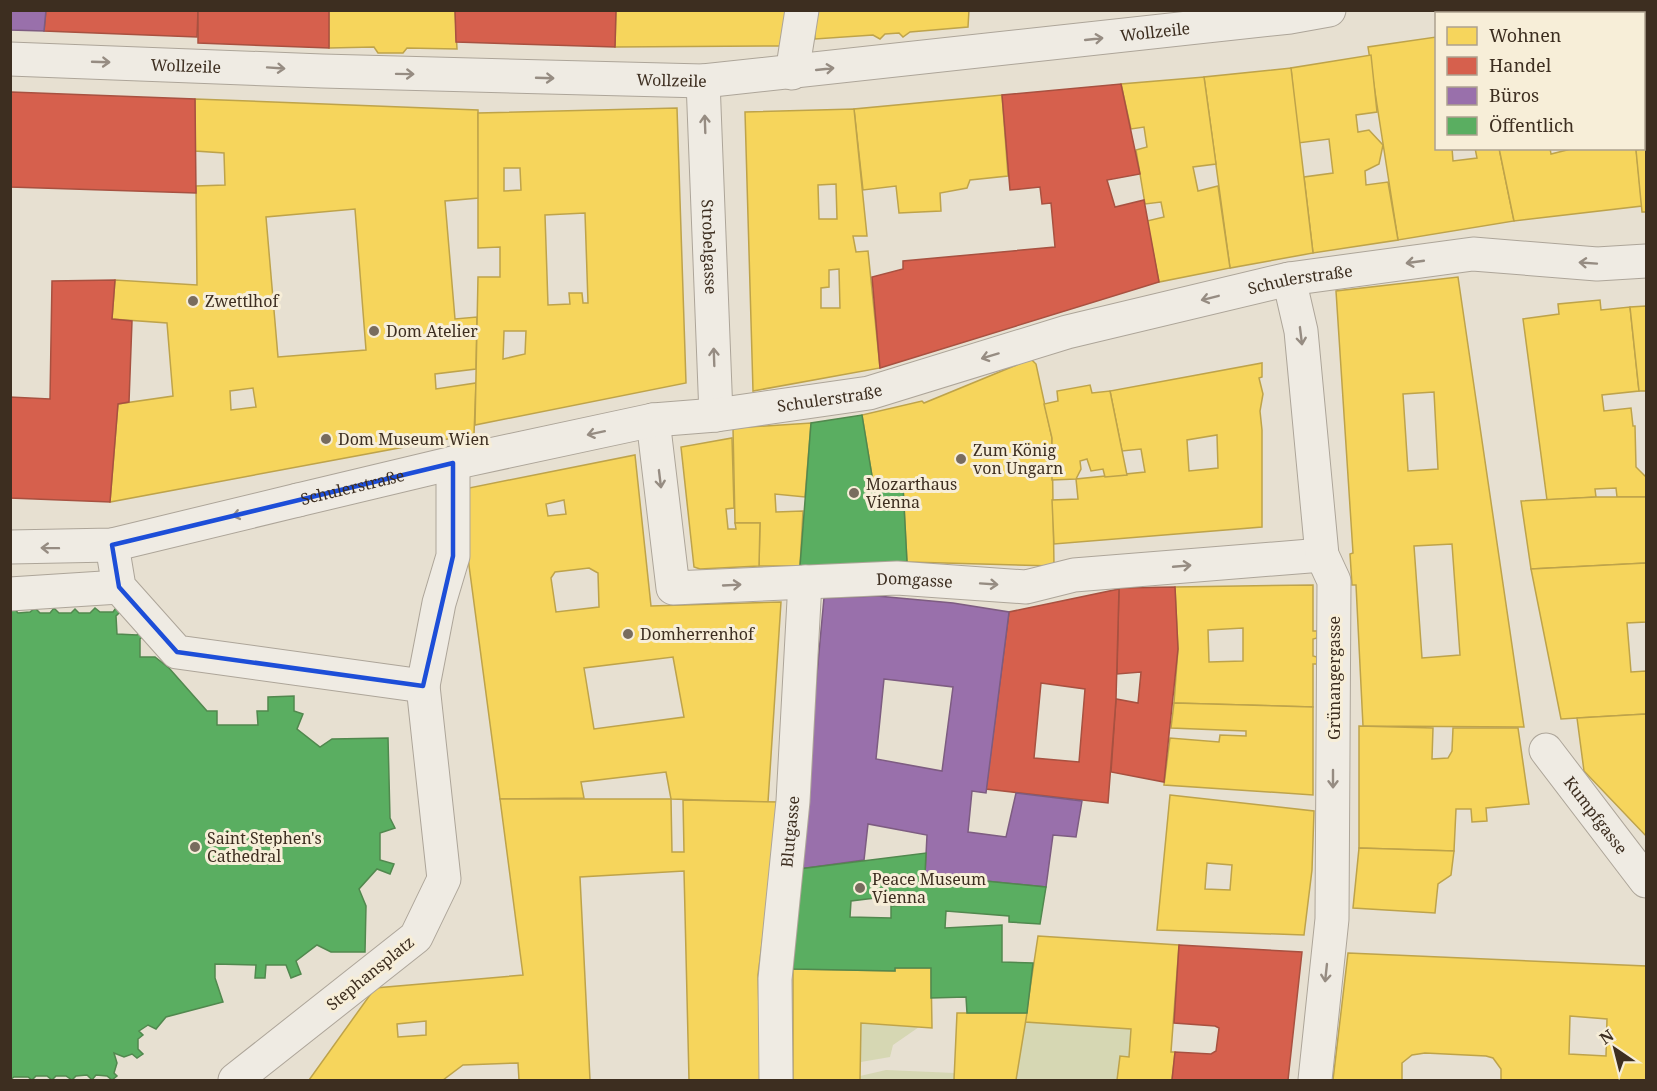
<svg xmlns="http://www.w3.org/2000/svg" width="1657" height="1091" font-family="'Noto Serif',serif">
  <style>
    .green { fill: #d6d7b3 }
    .homes { fill: #f6d55c; stroke: #bea34a; stroke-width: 1.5; fill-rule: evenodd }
    .shops { fill: #d6604d; stroke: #a85140; stroke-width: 1.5; fill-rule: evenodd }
    .offices { fill: #9970ab; stroke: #7d5c81; stroke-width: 1.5; fill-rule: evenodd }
    .public { fill: #5aae61; stroke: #51884e; stroke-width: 1.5; fill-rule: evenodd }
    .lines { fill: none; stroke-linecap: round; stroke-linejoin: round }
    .pedestrian-casing { stroke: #ada599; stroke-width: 35 }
    .minor-casing { stroke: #ada599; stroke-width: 35 }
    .pedestrian { stroke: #efebe3; stroke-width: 33 }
    .minor { stroke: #efebe3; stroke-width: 33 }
    .oneway { stroke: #968c82 }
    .marked { fill: none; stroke: #1d4ed8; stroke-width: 4.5; stroke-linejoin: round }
    .poi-dot { fill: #786c5e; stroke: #f7eed8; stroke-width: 2 }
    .labels { text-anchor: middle; stroke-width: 6; stroke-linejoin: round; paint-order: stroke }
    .street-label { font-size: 16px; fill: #3d2e20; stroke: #f7eed8 }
    .poi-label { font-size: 16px; fill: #3d2e20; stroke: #f7eed8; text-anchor: start }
  </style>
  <rect width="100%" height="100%" fill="#e7e0d1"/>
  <!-- green -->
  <g class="green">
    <polygon points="1025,1022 1131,1029 1129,1057 1120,1057 1117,1080 1016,1080"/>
    <polygon points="861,1023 919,1027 893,1045 890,1057 861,1062"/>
    <polygon points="886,1070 955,1073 954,1080 860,1080 860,1076"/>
  </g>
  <!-- homes -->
  <g class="homes">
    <polygon points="329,10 455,10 457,49 407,48 403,53 378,53 374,47 329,48"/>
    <polygon points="616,10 786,10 780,46 615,47"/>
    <polygon points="815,10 969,10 968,27 910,32 903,37 899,33 885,34 880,39 873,35 815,39"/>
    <polygon points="1580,10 1604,10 1604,14 1561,14"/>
    <polygon points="1621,10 1646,10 1646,127 1644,127 1644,14 1606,14"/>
    <polygon points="1436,37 1436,148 1452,148 1453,161 1477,158 1475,148 1499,148 1514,221 1398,240 1368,47"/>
    <polygon points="1371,55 1377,112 1356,115 1358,132 1369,130 1383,145 1379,164 1365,171 1366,185 1388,182 1398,240 1313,253 1304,177 1333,173 1329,139 1298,143 1291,68"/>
    <polygon points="1291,68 1313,253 1230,268 1204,77"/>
    <polygon points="1204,77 1216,164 1193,167 1198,191 1218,186 1230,268 1159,282 1147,221 1164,217 1161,202 1145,204 1136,150 1147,147 1144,127 1131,129 1121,84"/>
    <polygon points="1002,95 1008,176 970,180 967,188 940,193 941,211 899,213 896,186 863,190 854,109"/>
    <path d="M195,99L478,110L479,198L445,201L455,319L477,317L476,369L435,374L436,389L476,383L474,434L110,502L118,404L173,396L167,323L112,319L115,280L197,285L196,186L225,185L224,153L195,151ZM355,209L366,350L278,357L266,217ZM253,388L256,407L231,410L230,391Z"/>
    <path d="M677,108L686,383L475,425L478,277H500V247L478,248V113ZM504,168H520L521,190L504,191ZM585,213L588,303H583L582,293H569L570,304L548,305L545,215ZM504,331H526L525,354L503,359Z"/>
    <path d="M854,109L867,236H853L856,252L868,251L880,368L753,391L745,112ZM836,184L837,219H819L818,185ZM839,269L840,308H821V288L829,287V270Z"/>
    <polygon points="1550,148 1551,154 1575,148 1636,148 1642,206 1514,221 1499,148"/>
    <polygon points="1646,148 1646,212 1642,212 1636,150"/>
    <path d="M1458,277L1524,727L1363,726L1356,585H1352L1350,554L1353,553L1336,291ZM1434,392L1438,469L1408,471L1403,394ZM1452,544L1460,655L1422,658L1414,546Z"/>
    <polygon points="1600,300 1601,310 1630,307 1639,391 1602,395 1604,411 1631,408 1633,426 1635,426 1636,467 1646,477 1646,497 1617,497 1616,488 1595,489 1596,497 1547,500 1523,319 1559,314 1558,304"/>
    <polygon points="1646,306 1646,391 1639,391 1630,307"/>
    <polygon points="1031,359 1036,364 1052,438 1054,566 907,562 903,486 874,488 862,415 922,401 924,403"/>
    <path d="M1262,363V377L1259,378L1263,394L1260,411L1262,430V527L1054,544L1052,500L1078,499L1076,479L1145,472L1141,449L1122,451L1110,391ZM1217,435L1218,468L1189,471L1187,440Z"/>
    <polygon points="1090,385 1092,393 1110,391 1127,475 1105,477 1103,469 1091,471 1087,459 1080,461 1081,469 1076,479 1052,480 1052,438 1044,404 1058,401 1057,391"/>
    <polygon points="811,423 805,497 775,494 776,512 803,511 800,566 759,566 760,523 735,523 733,428"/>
    <polygon points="732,438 734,508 726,509 728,529 736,529 735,523 760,523 759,566 700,569 694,567 681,447"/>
    <path d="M635,455L651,606L781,602L768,802L671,799L666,772L581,782L584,798L500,799L459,490ZM564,500L566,514L548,516L546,504ZM589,568L598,573L599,607L556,612L551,578L555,572ZM673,657L684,717L594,729L584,668Z"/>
    <polygon points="1596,497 1646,497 1646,563 1531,569 1521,501"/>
    <polygon points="1646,563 1646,622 1627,623 1631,672 1646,671 1646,714 1561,719 1531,569"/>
    <path d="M1313,585V631H1317V638L1313,639V656L1317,657V664H1313V707L1174,703L1178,649L1175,587ZM1243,628V661L1209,662L1208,630Z"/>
    <polygon points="1174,703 1313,707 1313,795 1164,785 1170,738 1219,742 1220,735 1246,736 1246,731 1171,728"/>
    <polygon points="1646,714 1646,836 1584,771 1577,718"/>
    <polygon points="1359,726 1433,728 1432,759 1448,758 1452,751 1453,728 1518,728 1529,804 1486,808 1487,821 1472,822 1471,809 1456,809 1454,851 1359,848"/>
    <path d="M1170,795L1314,811L1312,870L1304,935L1157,930ZM1207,863L1232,865L1230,890L1205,889Z"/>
    <path d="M500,799H671L672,852H684L683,800L780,802L758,975L761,1080H689L684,871L580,877L590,1080H519L518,1063L463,1065L443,1080H309L375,988L523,975ZM426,1021V1035L398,1037L397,1024Z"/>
    <polygon points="1359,848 1454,851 1451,875 1438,884 1435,913 1353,908"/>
    <polygon points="1038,936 1179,945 1171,1052 1175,1052 1172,1080 1117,1080 1120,1056 1129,1057 1131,1029 1025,1022"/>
    <path d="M1348,953L1646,966V1080H1501V1069L1493,1058L1486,1056L1425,1053L1412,1055L1402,1063V1080H1333ZM1570,1016L1607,1019L1606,1056L1569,1054Z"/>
    <polygon points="895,968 931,968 932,1028 861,1023 860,1080 793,1080 793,969 895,971"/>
    <polygon points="957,1013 1027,1013 1016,1080 954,1080"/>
  </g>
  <!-- shops -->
  <g class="shops">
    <polygon points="46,10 198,10 197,37 44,31"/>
    <polygon points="198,10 329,10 329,48 198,43"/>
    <polygon points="455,10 616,10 615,47 456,42"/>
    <polygon points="1121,84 1140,174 1107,180 1115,207 1144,200 1159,282 880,368 872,277 903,269 903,261 1055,247 1051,203 1042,204 1040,187 1010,190 1002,95"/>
    <polygon points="11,92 195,99 196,193 10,187"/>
    <polygon points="115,280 112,319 132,321 129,402 118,404 110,502 10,498 10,397 50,399 52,281"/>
    <polygon points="1175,587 1178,649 1164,782 1111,772 1116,699 1138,703 1141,672 1117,674 1119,588"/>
    <path d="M1119,589L1116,699L1108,803L986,789L1009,612ZM1041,683L1085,689L1079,762L1034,758Z"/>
    <polygon points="1179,945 1302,952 1288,1080 1172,1080 1175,1052 1211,1054 1216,1051 1219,1028 1215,1026 1174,1023"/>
  </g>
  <!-- offices -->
  <g class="offices">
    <polygon points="10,10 46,10 44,31 10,30"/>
    <path d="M877,596L953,603L1009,612L986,793L972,791L968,832L1006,837L1016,793L1082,801L1076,837L1053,835L1046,887L925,875L927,835L868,824L864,860L799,869L824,598ZM884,679L953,687L942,771L876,759Z"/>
  </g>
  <!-- public -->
  <g class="public">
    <polygon points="862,415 874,488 903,486 907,562 800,566 811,423"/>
    <polygon points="14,608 18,613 30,612 35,608 40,613 50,613 54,608 59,613 71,613 75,609 79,613 90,613 95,608 100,612 113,612 116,608 120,612 116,616 117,634 137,635 140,631 144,635 140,639 140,657 155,657 169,668 207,711 217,711 217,725 258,725 257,711 268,711 268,697 294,696 294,711 303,714 297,729 320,747 332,739 388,738 390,818 395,828 380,833 380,860 394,864 390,874 377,869 359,889 366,906 365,952 331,952 317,945 296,961 301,974 291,978 286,965 266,965 265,978 255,978 256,965 215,964 215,978 223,1002 166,1017 156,1029 148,1025 139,1031 143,1035 138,1039 138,1049 143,1054 137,1058 132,1054 124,1057 114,1053 117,1063 114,1073 117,1076 112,1080 107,1076 96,1075 92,1080 87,1075 76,1076 72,1080 66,1076 56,1076 52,1080 47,1076 36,1076 32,1080 28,1077 14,1077 10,1080 10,611"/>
    <path d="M926,853L925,875L1046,887L1040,924L1009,922V916L946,911L945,928L1002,925V962L1033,963L1027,1013H967L966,997L931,998V968H895V971L793,969L799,869ZM908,894L909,905L891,906V918L850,917L851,901Z"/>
  </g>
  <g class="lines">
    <!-- pedestrian casing -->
    <g class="pedestrian-casing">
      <g id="pedestrian">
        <polyline points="792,73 802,10"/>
        <path id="s1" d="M653,420L673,588L897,578L1026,587L1074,575L1322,555"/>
        <polyline points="112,545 119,587 177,652 423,686 444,879 416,937 235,1080"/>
        <polyline points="10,547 112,545 298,500"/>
        <polyline points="10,594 119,587"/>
        <polyline points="423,686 439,603 453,556 453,463"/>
        <path id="s2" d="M1546,750L1646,881"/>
        <path id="s3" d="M776,1080L775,979L793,801L805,582"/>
      </g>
    </g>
    <!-- minor casing -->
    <g class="minor-casing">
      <g id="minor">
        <path id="s4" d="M10,59L322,71L703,81L1290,17L1329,10"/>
        <path id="s5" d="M703,81L716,415"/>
        <polyline points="1289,279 1301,331 1322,555 1334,581 1332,919 1315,1080"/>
        <path id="s6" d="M298,500L453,463L653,420L716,415L869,393L1067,332L1289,279L1473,254L1597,264L1646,261"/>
      </g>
    </g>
    <!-- pedestrian -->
    <use href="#pedestrian" class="pedestrian"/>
    <!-- minor -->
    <use href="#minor" class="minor"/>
  </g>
  <!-- one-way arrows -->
  <defs><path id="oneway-shaft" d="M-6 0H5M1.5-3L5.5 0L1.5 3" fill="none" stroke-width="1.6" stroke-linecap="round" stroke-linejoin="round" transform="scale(1.5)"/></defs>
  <g class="oneway">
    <use href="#oneway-shaft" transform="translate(1094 39) rotate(-6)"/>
    <use href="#oneway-shaft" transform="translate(101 62) rotate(2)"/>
    <use href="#oneway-shaft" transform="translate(276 68) rotate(4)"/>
    <use href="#oneway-shaft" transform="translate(825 69) rotate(-6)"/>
    <use href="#oneway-shaft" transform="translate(405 74) rotate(1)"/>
    <use href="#oneway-shaft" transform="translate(545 78) rotate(2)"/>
    <use href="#oneway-shaft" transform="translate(705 124) rotate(-92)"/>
    <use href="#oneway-shaft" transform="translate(1415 262) rotate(172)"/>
    <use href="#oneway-shaft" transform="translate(1588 263) rotate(-176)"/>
    <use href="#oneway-shaft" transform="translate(1210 298) rotate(166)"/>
    <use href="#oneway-shaft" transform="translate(1301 336) rotate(83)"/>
    <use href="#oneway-shaft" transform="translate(990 356) rotate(163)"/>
    <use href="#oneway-shaft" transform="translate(714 357) rotate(-92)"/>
    <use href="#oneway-shaft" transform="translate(596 433) rotate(168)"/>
    <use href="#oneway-shaft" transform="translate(660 479) rotate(83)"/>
    <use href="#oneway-shaft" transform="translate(241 514) rotate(166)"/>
    <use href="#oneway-shaft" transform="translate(50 548) rotate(-179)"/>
    <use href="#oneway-shaft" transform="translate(1182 566) rotate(-5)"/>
    <use href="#oneway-shaft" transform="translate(989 584) rotate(4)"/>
    <use href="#oneway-shaft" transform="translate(732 585) rotate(-3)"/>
    <use href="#oneway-shaft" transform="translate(1333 779) rotate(90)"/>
    <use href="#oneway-shaft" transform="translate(1326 973) rotate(96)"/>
  </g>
  <!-- marked area -->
  <path class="marked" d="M453,463V556L423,686L177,652L119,587L112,545Z"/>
  <!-- markers -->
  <g class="poi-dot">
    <circle cx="193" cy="301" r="6"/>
    <circle cx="374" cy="331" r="6"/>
    <circle cx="326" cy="439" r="6"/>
    <circle cx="961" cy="459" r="6"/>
    <circle cx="854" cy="493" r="6"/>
    <circle cx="628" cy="634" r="6"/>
    <circle cx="195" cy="847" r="6"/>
    <circle cx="860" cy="888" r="6"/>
  </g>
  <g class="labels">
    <!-- street labels -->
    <g class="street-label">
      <text dy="6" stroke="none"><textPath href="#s4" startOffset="1148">Wollzeile</textPath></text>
      <text dy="6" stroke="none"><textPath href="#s4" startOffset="176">Wollzeile</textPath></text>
      <text dy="6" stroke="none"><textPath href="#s4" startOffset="662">Wollzeile</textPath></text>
      <text dy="6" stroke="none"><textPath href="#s5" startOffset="166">Strobelgasse</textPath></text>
      <text dy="6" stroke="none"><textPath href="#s6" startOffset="1028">Schulerstraße</textPath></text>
      <text dy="6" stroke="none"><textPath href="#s6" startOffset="542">Schulerstraße</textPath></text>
      <text dy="6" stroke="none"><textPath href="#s6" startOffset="56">Schulerstraße</textPath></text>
      <text dy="6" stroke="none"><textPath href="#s1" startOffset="411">Domgasse</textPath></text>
      <text transform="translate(1334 678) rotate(-90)" y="6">Grünangergasse</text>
      <text dy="6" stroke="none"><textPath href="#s2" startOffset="82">Kumpfgasse</textPath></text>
      <text dy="6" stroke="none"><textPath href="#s3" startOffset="249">Blutgasse</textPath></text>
      <text transform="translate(370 973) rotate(-39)" y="6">Stephansplatz</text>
    </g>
    <!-- poi labels -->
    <g class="poi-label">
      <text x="205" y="307">Zwettlhof</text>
      <text x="386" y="337">Dom Atelier</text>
      <text x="338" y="445">Dom Museum Wien</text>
      <text x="973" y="456">Zum König<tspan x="973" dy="18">von Ungarn</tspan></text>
      <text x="866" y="490">Mozarthaus<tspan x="866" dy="18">Vienna</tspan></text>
      <text x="640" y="640">Domherrenhof</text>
      <text x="207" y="844">Saint Stephen's<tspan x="207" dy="18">Cathedral</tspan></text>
      <text x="872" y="885">Peace Museum<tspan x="872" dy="18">Vienna</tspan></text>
    </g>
  </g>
  <!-- border -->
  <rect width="1657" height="1091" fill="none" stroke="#3d2e20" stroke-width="24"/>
  <!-- legend -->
  <rect x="1435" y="12" width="210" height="138" fill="#f7eed8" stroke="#ada18e" stroke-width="1.5"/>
  <rect x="1447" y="27" width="30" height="18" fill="#f6d55c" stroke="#ada18e" stroke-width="1.5"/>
  <text x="1489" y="42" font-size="18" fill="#3d2e20">Wohnen</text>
  <rect x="1447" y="57" width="30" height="18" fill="#d6604d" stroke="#ada18e" stroke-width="1.5"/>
  <text x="1489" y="72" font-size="18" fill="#3d2e20">Handel</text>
  <rect x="1447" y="87" width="30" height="18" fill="#9970ab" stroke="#ada18e" stroke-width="1.5"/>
  <text x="1489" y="102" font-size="18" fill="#3d2e20">Büros</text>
  <rect x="1447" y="117" width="30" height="18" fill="#5aae61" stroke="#ada18e" stroke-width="1.5"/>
  <text x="1489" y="132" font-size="18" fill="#3d2e20">Öffentlich</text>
  <!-- north arrow -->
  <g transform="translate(1615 1049) rotate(325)" stroke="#f7eed8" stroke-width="4.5" paint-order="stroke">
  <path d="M0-4.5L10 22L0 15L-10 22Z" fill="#3d2e20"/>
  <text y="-9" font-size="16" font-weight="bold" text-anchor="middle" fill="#3d2e20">N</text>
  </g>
</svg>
